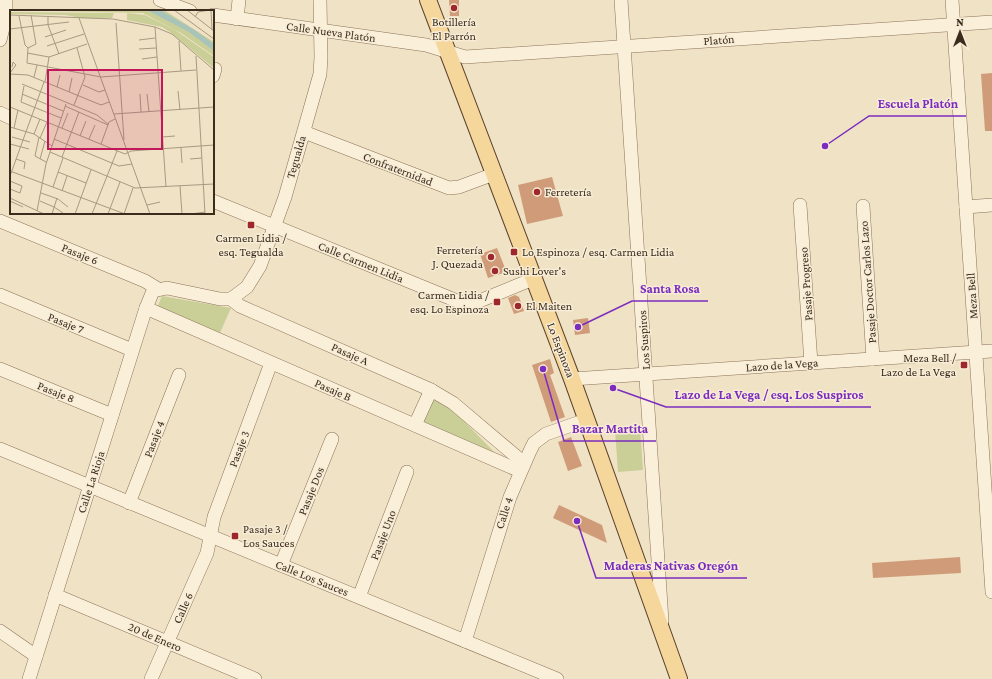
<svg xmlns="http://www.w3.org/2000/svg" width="992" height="679" font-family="'Crimson Pro',serif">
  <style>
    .green { fill: #cacf98 }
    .building { fill: #d09b79 }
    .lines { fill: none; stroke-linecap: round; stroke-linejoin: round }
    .minor-casing { stroke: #8c735a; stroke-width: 14 }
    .major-casing { stroke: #5a412e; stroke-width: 18 }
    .minor { stroke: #faefd9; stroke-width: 13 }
    .major { stroke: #f5d69b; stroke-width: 16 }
    .poi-dot { fill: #9e272b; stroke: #f7ecd5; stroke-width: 1.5 }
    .labels { text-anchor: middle; stroke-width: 3; stroke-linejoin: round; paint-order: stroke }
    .poi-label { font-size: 12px; fill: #3c2c1e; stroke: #f7ecd5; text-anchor: start }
    .street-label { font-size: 12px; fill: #3c2c1e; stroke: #f7ecd5 }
    .inset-road { fill: none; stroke: #a89982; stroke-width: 1 }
    .view { fill: #c2185b; fill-opacity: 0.15; stroke: #c2185b; stroke-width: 2 }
    .inset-edge { fill: none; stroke: #3c2c1e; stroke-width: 2 }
    .leader { fill: none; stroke: #7b2cbf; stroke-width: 1.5 }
    .callout-dot { fill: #7b2cbf; stroke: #f7ecd5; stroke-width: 1.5 }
    .callout-label { font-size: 13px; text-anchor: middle; font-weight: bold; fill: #7b2cbf; stroke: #f7ecd5; stroke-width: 3; stroke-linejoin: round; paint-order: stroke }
  </style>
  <rect width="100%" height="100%" fill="#f0e2c5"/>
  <!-- green -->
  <g class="green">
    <polygon points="162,296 231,308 219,335 157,308"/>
    <polygon points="433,397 448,405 503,461 420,424"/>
    <polygon points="640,428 643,470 618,472 615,430"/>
  </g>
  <!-- building -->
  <g class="building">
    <polygon points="449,0 459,0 459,16 450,16"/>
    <polygon points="992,73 992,131 985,131 981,74"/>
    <polygon points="552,177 563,216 527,224 518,185"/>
    <polygon points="497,248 505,268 503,273 488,278 480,254"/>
    <polygon points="515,295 519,297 524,311 514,314 508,298"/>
    <polygon points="588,318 590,333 575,335 573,320"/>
    <polygon points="550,359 554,373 550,375 565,417 551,422 532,365"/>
    <polygon points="571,437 582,466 568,471 558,442"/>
    <polygon points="559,505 602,525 607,543 553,518"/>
    <polygon points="960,557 961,573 873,578 872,563"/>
  </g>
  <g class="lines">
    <!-- minor casing -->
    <g class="minor-casing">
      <g id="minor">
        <polyline points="160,0 190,11"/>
        <polyline points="621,0 662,621"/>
        <polyline points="952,0 992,592"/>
        <polyline points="213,15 426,45 465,57 992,22"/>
        <polyline points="237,19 239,0"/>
        <polyline points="0,40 6,16 6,0"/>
        <polyline points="213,76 215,69"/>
        <polyline points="0,113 11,118"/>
        <polyline points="304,132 449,188 459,187 494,174"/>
        <polyline points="213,201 462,303 477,302 533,279"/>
        <polyline points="800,205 811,363"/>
        <polyline points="863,206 873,359"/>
        <polyline points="966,207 992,205"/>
        <polyline points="0,221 145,281 158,289"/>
        <polyline points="0,295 132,350"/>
        <polyline points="231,299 247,287 260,266 285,197 320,74 321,57 320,0"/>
        <polyline points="146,308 520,471"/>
        <polyline points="0,369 112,415"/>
        <polyline points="572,379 992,351"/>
        <polyline points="415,425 431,390"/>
        <polyline points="0,449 557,679"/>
        <polyline points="129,503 179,375"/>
        <polyline points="281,565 332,439"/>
        <polyline points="55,595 255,679"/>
        <polyline points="359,597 407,472"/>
        <polyline points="0,631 36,656"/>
        <polyline points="465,641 510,497 530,451 534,443 546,434 586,420"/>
        <polyline points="29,679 146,308 153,291 167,288 220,299 231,299 240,306 431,390 453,403 524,463"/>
        <polyline points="151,679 207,553 214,517 271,363"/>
      </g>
    </g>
    <!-- major casing -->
    <g class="major-casing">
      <polyline id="major" points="428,0 572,379 679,679"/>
    </g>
    <!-- minor -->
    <use href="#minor" class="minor"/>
    <!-- major -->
    <use href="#major" class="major"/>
  </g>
  <!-- markers -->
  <g class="poi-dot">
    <circle cx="454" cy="8" r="4"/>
    <circle cx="537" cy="192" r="4"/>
    <rect x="247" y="221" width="8" height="8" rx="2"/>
    <rect x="510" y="248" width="8" height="8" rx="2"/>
    <circle cx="491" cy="257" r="4"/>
    <circle cx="495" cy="271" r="4"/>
    <rect x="493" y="298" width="8" height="8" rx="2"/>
    <circle cx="518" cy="306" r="4"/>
    <rect x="960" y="361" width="8" height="8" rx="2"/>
    <rect x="231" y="532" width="8" height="8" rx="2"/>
  </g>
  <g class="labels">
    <!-- poi labels -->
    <g class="poi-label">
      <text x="454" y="26" text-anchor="middle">Botillería<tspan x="454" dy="14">El Parrón</tspan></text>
      <text x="545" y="196">Ferretería</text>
      <text x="251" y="242" text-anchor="middle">Carmen Lidia /<tspan x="251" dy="14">esq. Tegualda</tspan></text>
      <text x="483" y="254" text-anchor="end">Ferretería<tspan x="483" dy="14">J. Quezada</tspan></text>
      <text x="522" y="256">Lo Espinoza / esq. Carmen Lidia</text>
      <text x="503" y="275">Sushi Lover's</text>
      <text x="489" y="299" text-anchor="end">Carmen Lidia /<tspan x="489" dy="14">esq. Lo Espinoza</tspan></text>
      <text x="526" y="310">El Maiten</text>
      <text x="956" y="362" text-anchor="end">Meza Bell /<tspan x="956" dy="14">Lazo de La Vega</tspan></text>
      <text x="243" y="533">Pasaje 3 /<tspan x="243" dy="14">Los Sauces</tspan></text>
    </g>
    <!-- street labels -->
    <g class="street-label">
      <text transform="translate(331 32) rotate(8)" y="4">Calle Nueva Platón</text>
      <text transform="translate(719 40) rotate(-4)" y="4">Platón</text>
      <text transform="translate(296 157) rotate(-74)" y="4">Tegualda</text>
      <text transform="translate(398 169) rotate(21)" y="4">Confraternidad</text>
      <text transform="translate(80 254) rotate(22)" y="4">Pasaje 6</text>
      <text transform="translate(361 262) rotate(22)" y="4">Calle Carmen Lidia</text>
      <text transform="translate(868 282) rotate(-94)" y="4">Pasaje Doctor Carlos Lazo</text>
      <text transform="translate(806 284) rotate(-94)" y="4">Pasaje Progreso</text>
      <text transform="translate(972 296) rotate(-94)" y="4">Meza Bell</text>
      <text transform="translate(66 323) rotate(22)" y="4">Pasaje 7</text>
      <text transform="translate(644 340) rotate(-94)" y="4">Los Suspiros</text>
      <text transform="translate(561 350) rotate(69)" y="4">Lo Espinoza</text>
      <text transform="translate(350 354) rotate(24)" y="4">Pasaje A</text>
      <text transform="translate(782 365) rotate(-4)" y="4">Lazo de la Vega</text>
      <text transform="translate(333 390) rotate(24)" y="4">Pasaje B</text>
      <text transform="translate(56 392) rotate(22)" y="4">Pasaje 8</text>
      <text transform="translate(154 439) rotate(-69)" y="4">Pasaje 4</text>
      <text transform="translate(239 449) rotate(-69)" y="4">Pasaje 3</text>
      <text transform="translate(91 482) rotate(-72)" y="4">Calle La Rioja</text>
      <text transform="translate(311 491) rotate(-68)" y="4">Pasaje Dos</text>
      <text transform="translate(504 513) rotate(-72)" y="4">Calle 4</text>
      <text transform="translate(383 535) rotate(-69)" y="4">Pasaje Uno</text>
      <text transform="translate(312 578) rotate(22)" y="4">Calle Los Sauces</text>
      <text transform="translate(183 608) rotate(-66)" y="4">Calle 6</text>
      <text transform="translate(155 637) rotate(23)" y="4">20 de Enero</text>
    </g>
  </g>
  <!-- overview -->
  <g transform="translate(10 10)">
    <rect width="204" height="204" fill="#f0e2c5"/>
    <path d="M0,0H154L204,32V46L171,23L133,3ZM0,2L104,3L102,8H71L56,5L0,4ZM117,3L135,5L165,20L204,47V58L160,22L152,17L117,10Z" fill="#cacf98"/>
    <path d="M137,0H150L183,19L204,34V41L179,22Z" fill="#a7c3ba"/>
    <path class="inset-road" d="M164,0L204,29M177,0L204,21M201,0L202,20M0,5L103,9L145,17L162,24L204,60M9,6L15,35L18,38M38,7V15L49,44M185,7L188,2L200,0M69,8L140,204M106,13L114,130M145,17L156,177M0,19L59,12M35,27L56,20M129,30L145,28M169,31L171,61M37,36L74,24M18,38L17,53L91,67L186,60M18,38L26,34L21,5M129,39L146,38M17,43L39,47M186,46L195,204M132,49L147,47M0,63L6,55L3,52L2,57M0,64L18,65L91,95L99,92M24,67L27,55M35,72L39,47L77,34M12,74L87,105L98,114M73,75L89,82L95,80M14,76L11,92L51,108M47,77L50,65M168,81L170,100M59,82L62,68M12,84L53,101M130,84L131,102M137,84L139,102M64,95L75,67L67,38M55,96L98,115M0,97L115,144L121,141L204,135M104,104L204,97M0,117L24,124L42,136M4,118L8,100M52,118L58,103M24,124L30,109M70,126L76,111M2,127L20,132M29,127L25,146L36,152M152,127L165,126M30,128L37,112M44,129L109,156L122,154M79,129L85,115M0,134L19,139M91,134L99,112L105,109M171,138L172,153M40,142L125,178L204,174M52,147L69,102M6,149L15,152L14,159M30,149L35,131M180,149L192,148M0,161L115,204M48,162L76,173M0,166L34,72M0,171L12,176L10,183L0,179M170,176L172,204M43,177L53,148M52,181L57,166M31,183L48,189L58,197M0,188L34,204M0,191L13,197M30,191L44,197L53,203M137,195L150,192M27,201L36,154L56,94M42,204L47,188M65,204L81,160M82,204L107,141M98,204L110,172M114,204L123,178M181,204L195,202"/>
    <path class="view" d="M38,60H152V139H38Z"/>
    <rect width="204" height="204" class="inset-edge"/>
  </g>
  <!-- callouts -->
  <path class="leader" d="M825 146L869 116H966M578 327L632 301H708M613 388L666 407H871M543 369L564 441H656M577 521L596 578H747"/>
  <g class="callout-dot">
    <circle cx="825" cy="146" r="4"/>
    <circle cx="578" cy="327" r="4"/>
    <circle cx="613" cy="388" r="4"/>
    <circle cx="543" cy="369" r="4"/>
    <circle cx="577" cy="521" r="4"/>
  </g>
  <g class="callout-label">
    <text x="918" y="108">Escuela Platón</text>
    <text x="670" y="293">Santa Rosa</text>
    <text x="769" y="399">Lazo de La Vega / esq. Los Suspiros</text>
    <text x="610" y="433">Bazar Martita</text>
    <text x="671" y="570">Maderas Nativas Oregón</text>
  </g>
  <!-- north arrow -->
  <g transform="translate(960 32)" stroke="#f7ecd5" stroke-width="3" paint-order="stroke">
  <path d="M0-3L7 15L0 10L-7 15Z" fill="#3c2c1e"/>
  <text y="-6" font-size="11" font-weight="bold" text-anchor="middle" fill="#3c2c1e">N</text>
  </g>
</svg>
